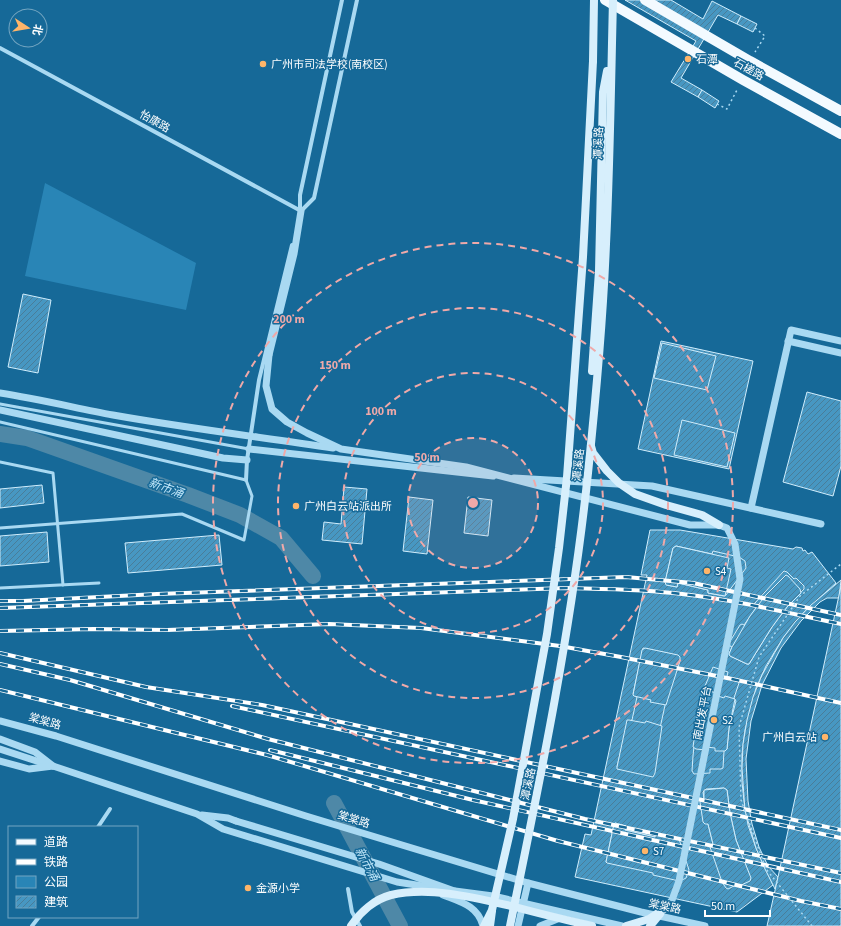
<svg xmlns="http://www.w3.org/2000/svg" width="841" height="926" font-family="'Source Sans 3','Noto Sans SC',sans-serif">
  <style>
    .green { fill: #2985b6 }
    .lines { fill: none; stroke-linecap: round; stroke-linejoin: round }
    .river { stroke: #4e88a7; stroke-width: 16 }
    .building { fill: url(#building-hatch); stroke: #d0edfc }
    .path { stroke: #a9d9f2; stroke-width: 1.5; stroke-dasharray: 2 3; stroke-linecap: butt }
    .service { stroke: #a9d9f2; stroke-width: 3 }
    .minor { stroke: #a9d9f2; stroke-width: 4 }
    .tertiary { stroke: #a9d9f2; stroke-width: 7 }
    .secondary { stroke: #d7effc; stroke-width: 8 }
    .primary { stroke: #f3faff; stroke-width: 10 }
    .rail-casing { stroke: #fff; stroke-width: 4 }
    .rail { stroke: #166998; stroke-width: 2.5; stroke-dasharray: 8; stroke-linecap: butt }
    .path-bridge { stroke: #a9d9f2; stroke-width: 1.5; stroke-dasharray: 2 3; stroke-linecap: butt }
    .tertiary-bridge { stroke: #a9d9f2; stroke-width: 7 }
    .secondary-bridge { stroke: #d7effc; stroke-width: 8 }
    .ring { fill: none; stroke: #efa9a9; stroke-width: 2; stroke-dasharray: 7 5 }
    .poi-dot { fill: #ffb569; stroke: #166998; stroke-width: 1.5 }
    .labels { text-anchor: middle; stroke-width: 3; stroke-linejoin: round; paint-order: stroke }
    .poi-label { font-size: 11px; fill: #fff; stroke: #166998; text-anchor: start }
    .street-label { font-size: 11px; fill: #fff; stroke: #166998 }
    .water-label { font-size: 12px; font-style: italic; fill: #c0e6f9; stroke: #166998 }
    .centre { fill: #efa9a9; stroke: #166998; stroke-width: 2 }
    .ring-label { font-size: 12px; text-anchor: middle; font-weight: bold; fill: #efa9a9; stroke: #166998; stroke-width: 3; stroke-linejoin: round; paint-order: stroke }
  </style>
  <defs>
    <pattern id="building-hatch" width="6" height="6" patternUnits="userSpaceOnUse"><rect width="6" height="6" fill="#4797c2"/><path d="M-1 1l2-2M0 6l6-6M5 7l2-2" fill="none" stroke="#497d99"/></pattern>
  </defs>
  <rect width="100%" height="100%" fill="#166998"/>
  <!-- green -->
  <polygon class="green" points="45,183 196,263 186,310 25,276"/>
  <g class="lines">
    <!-- river -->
    <g class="river">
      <polyline points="0,434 27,438 188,495 240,515 281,538 313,576"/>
      <polyline points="334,803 400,926"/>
    </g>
  </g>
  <!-- building -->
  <g class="building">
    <polygon points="625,0 671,0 703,19 712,1 741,16 737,24 718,15 681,78 702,90 698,97 671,82 696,41"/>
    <polygon points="741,16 757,24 753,32 737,24"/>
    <polygon points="702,90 719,101 715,108 698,97"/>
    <polygon points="23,294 51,300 38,373 8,367"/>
    <polygon points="661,341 753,361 729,469 638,449"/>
    <polygon points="662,343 716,356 707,390 654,378"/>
    <polygon points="807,392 841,401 841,466 833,496 783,482"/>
    <polygon points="682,420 735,433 727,467 674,455"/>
    <polygon points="42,485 44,503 0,508 0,489"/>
    <polygon points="344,487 367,489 362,544 322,540 324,522 341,524"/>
    <polygon points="409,497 433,500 427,554 403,551"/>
    <polygon points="468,497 492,500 488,536 464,533"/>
    <polygon points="650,530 680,530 793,549 796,547 802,548 803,551 805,550 808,554 812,552 836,583 804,612 783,638 766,666 756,688 751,707 745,730 742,754 742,782 744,801 748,825 756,848 773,885 737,912 575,877 585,834 591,835 647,575 641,575"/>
    <polygon points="47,532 49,562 0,566 0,536"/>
    <polygon points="219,535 222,565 128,573 125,543"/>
    <polygon points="676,546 712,554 713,551 739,557 745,561 746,568 726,595 724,596 708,593 708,590 678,583 677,587 667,585 665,582 673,548"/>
    <polygon points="676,546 729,558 727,568 731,569 725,596 708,593 708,590 678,583 677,587 666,585 665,582 673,548"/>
    <polygon points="784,571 787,572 794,579 796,578 804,586 804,589 787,607 772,627 749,664 747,664 730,656 729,654 732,647 730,646 729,643 740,625 742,624 744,625 756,608 754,605 755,603"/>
    <polygon points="786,575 788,576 800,589 801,593 787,607 772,627 749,664 747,664 730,656 729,654 732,647 750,616 765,596"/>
    <polygon points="841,580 839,598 827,598 820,602 801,621 781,648 762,685 751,721 746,759 748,801 752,824 759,847 768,866 778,877 775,889 765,869 756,848 745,811 742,768 743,744 747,720 753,697 762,675 783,638 795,622 811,605"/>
    <polygon points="841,586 841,926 767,926 778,877"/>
    <polygon points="643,648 676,655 650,774 649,774 617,767 628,721 632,720 637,697 635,696 633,694"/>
    <polygon points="645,648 678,655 680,657 680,661 666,705 650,702 651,700 634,696 633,695 642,650"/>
    <polygon points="713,667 728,672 727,676 738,681 739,683 734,698 736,701 729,728 727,749 724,751 723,768 721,769 710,769 710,773 694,774 692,771 693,756 697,715 705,686"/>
    <polygon points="706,690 716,693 715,695 724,698 725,696 735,699 729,728 727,749 725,751 715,751 715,748 706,747 706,750 696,749 693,747 699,706 703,691"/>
    <polygon points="627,720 629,720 645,723 646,721 662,726 655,773 653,777 617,769 617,767"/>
    <polygon points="724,788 727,790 730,813 736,840 749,874 747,877 730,885 728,884 725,879 713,844 708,824 703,792 706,789"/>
    <polygon points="724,788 727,790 730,813 736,840 751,878 750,881 739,886 738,884 728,889 726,888 722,882 710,847 710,845 713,844 708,824 705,824 703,822 700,802 701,800 704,798 704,790"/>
    <polygon points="615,823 626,826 625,830 655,837 656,833 673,838 667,864 664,864 662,874 606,862 614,824"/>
    <polygon points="615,823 626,826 625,830 655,837 656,833 679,839 689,870 686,878 682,880 679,881 653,875 653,873 607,863 606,862 614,824"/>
  </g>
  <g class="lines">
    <!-- path -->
    <g class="path">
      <polyline points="755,28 765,36 755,52"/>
      <polyline points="717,104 727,109 738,88"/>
    </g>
    <!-- service -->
    <g class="service">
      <polyline points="0,404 249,449"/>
      <polyline points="0,422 246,480 252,496 244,540 182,514 0,528"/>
      <polyline points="0,462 53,473 63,585"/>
      <polyline points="0,588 99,583"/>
    </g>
    <!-- minor -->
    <g class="minor">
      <polyline points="0,48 301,211"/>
      <polyline points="301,211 314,198 357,0"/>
      <polyline points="300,213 300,195 342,0"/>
      <polyline points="246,480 247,460 259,380 292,245"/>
      <polyline points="98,827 110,809"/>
      <polyline points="348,889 352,912 360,926"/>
      <polyline points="32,926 39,917"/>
    </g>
    <!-- tertiary -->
    <g class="tertiary">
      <polyline points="788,341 841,353"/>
      <polyline points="269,355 294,254 301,211"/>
      <polyline points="0,410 223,458 247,460"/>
      <polyline points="249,449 493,476"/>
      <polyline points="514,478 652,486 821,524"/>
      <polyline points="751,508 791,330 841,341"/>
      <polyline points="0,721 56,736 306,816 528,883 641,912 705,926"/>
      <polyline points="0,739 35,752 53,766"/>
      <polyline points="0,749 49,765"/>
      <polyline points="0,761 29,769 53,766 197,814 223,829 397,882 442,889"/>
      <polyline points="202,815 228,818 236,821"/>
      <polyline points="455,891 493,896 622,926"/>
      <path d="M443,895C461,902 478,906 483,926"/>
      <polyline points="518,926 528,883"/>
      <polyline points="540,926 560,918"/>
    </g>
    <!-- secondary -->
    <g class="secondary">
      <polyline points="593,61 594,0"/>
      <polyline points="490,926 492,911"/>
    </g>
    <!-- primary -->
    <g class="primary">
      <polyline points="605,0 743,80 841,134"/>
      <polyline points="645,0 750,61 841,111"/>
    </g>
    <!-- rail casing -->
    <g class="rail-casing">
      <g id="rail">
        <polyline points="0,601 23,601 157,594 626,577 693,583 841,615"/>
        <path d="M0,608L566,588C605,589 643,589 682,594C736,600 788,613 841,624"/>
        <polyline points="0,631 94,629 167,630 329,624 421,628 560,646 621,657 732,679 841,703"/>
        <polyline points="0,653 146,687 262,705 841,830"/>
        <polyline points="0,664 70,680 268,739 585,819 841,873"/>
        <polyline points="0,690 267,755 558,841 801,901 841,909"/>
        <polyline points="232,706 841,838"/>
        <polyline points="270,750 473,800 841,882"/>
      </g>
    </g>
    <!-- rail -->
    <use href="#rail" class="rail"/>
    <!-- path-bridge -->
    <polyline class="path-bridge" points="812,926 766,869 741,800 739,727 759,657 800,596 841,564"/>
    <!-- tertiary-bridge -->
    <g class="tertiary-bridge">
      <polyline points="269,355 266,386 272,409 287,422 307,433 341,449 466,467 690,525 719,525 727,528 735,544 740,579 679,881 672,900 664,909"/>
      <path d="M0,393C38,399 76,408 113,415C186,428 260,437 333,448"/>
      <polyline points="236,821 379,864 460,893"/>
    </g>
    <!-- secondary-bridge -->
    <g class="secondary-bridge">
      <polyline points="592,371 599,271 603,92 607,71"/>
      <polyline points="591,446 593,453 607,471 619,483 635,494 666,505 702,515 719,525"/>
      <path d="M351,926C360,912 375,899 391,895C431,886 476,898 515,907C541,914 566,920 592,926"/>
      <polyline points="484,926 492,910 513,819 547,634 559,548 567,477 583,257 593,61"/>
      <path d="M510,926C541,776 572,626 588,473C596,397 603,320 606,244C610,163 611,81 613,0"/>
      <polyline points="626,926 649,919 664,909"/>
      <polyline points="650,926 660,914"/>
    </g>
  </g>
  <!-- distance rings -->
  <circle cx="473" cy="503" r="65" fill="#efa9a9" fill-opacity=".12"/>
  <g class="ring">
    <circle cx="473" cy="503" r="65"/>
    <circle cx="473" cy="503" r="130"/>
    <circle cx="473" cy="503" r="195"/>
    <circle cx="473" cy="503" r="260"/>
  </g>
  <!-- markers -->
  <g class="poi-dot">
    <circle cx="688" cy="59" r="4"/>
    <circle cx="263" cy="64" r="4"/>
    <circle cx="296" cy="506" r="4"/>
    <circle cx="707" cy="571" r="4"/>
    <circle cx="714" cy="720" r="4"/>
    <circle cx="825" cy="737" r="4"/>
    <circle cx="645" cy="851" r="4"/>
    <circle cx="248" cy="888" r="4"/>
  </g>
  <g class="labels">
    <!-- poi labels -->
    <g class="poi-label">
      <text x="696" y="63">石潭</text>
      <text x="271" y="68">广州市司法学校(南校区)</text>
      <text x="304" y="510">广州白云站派出所</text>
      <text x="715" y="575">S4</text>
      <text x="722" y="724">S2</text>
      <text x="817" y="741" text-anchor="end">广州白云站</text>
      <text x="653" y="855">S7</text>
      <text x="256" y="892">金源小学</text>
    </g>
    <!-- street labels -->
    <g class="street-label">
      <text transform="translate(749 69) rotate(29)" y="4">石槎路</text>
      <text transform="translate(155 121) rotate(29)" y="4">怡康路</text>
      <text transform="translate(598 143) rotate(-88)" y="4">潭溪路</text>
      <text transform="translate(578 465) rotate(-84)" y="4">潭溪路</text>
      <text transform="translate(702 713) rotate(-79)" y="4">南出发平台</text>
      <text transform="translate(45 721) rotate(16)" y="4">棠棠路</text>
      <text transform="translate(528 784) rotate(-78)" y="4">潭溪路</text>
      <text transform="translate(354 819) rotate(17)" y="4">棠棠路</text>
      <text transform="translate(665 906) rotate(12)" y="4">棠棠路</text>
    </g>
    <!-- water labels -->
    <g class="water-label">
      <text transform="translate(166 488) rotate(20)" y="4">新市涌</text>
      <text transform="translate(367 864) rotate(62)" y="4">新市涌</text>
    </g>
  </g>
  <circle cx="473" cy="503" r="6" class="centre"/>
  <g class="ring-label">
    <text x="289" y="323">200 m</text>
    <text x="335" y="369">150 m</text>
    <text x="381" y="415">100 m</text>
    <text x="427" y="461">50 m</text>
  </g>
  <!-- legend -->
  <rect x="8" y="826" width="130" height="92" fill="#166998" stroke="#73a5c1"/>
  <rect x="16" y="839" width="20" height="6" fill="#f3faff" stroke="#73a5c1"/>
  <text x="44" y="846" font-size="12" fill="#ffffff">道路</text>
  <rect x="16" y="859" width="20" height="6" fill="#ffffff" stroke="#73a5c1"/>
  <text x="44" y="866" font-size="12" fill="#ffffff">铁路</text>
  <rect x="16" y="876" width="20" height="12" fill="#2985b6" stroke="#73a5c1"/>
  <text x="44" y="886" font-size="12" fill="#ffffff">公园</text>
  <rect x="16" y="896" width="20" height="12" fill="url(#building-hatch)" stroke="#73a5c1"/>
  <text x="44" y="906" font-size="12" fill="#ffffff">建筑</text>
  <!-- north arrow -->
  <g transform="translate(28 28) rotate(102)"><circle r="19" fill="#166998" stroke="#73a5c1"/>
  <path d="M0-3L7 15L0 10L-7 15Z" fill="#ffb569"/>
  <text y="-6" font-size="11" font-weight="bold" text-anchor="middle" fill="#ffffff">北</text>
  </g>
  <!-- scale -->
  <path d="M705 910v6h65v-6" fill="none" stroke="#ffffff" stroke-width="2"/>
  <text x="711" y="910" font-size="12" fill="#ffffff" stroke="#166998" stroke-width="3" paint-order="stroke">50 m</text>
</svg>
